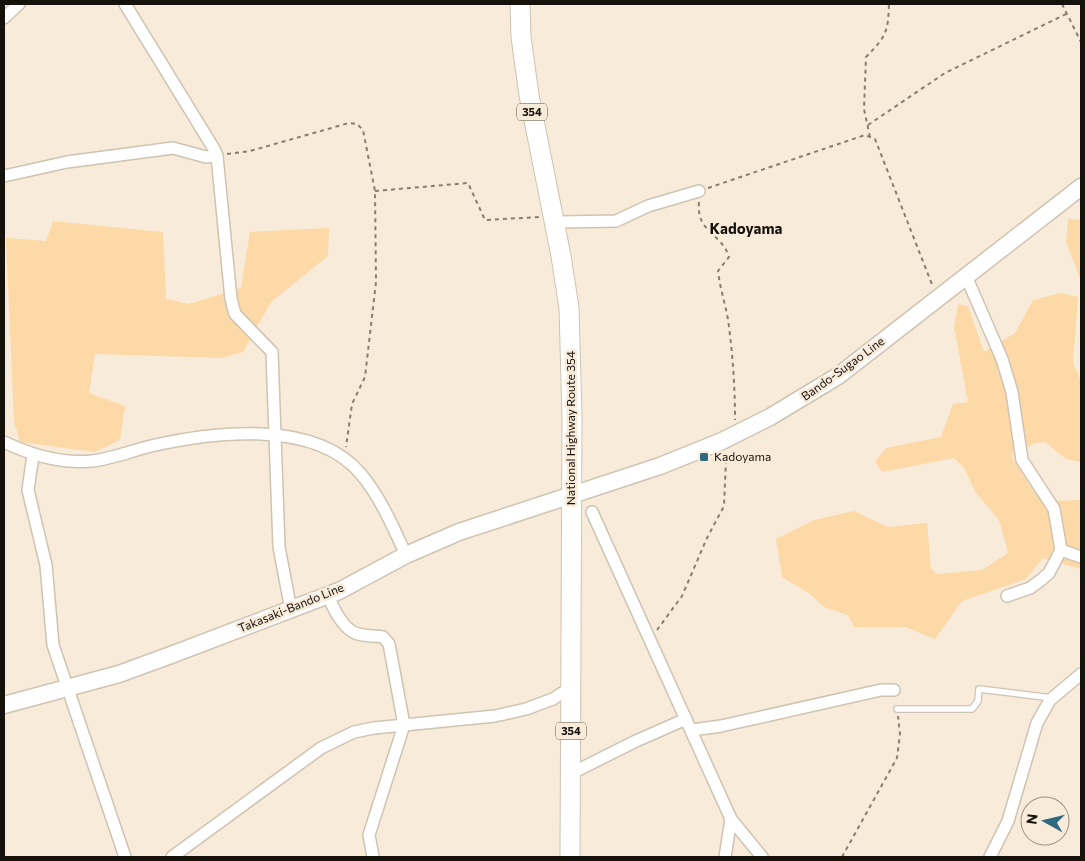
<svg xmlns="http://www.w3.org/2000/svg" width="1085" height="861" font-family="Commissioner,sans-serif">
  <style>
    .green { fill: #fcd9a7 }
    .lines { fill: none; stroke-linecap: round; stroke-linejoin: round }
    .service-casing { stroke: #cfc3b1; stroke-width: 8 }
    .minor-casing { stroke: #cfc3b1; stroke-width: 14 }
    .secondary-casing { stroke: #cfc3b1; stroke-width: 19 }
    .trunk-casing { stroke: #cfc3b1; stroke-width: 21 }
    .path { stroke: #877e72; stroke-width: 2; stroke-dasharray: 4 4; stroke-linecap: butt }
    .service { stroke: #fff; stroke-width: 5.5 }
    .minor { stroke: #fff; stroke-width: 11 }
    .secondary { stroke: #fff; stroke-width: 16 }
    .trunk { stroke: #fff; stroke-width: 19 }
    .poi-dot { fill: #2d6980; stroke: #f8ebd9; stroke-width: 2 }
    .labels { text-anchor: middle; stroke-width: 5; stroke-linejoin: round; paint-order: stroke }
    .shield { fill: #f8ebd9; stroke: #595249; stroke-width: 1 }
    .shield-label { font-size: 11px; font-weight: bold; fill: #15110b }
    .street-label { font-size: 12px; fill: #15110b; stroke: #f8ebd9 }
    .poi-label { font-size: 12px; fill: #15110b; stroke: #f8ebd9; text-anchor: start }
    .quarter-label { font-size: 15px; font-weight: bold; fill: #15110b; stroke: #f8ebd9 }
  </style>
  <rect width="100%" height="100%" fill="#f8ebd9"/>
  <!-- green -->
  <g class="green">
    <polygon points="1068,219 1081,220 1081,281 1066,242"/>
    <polygon points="53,221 163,232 166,299 189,304 241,288 250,232 329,228 328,256 271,302 243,352 221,358 95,354 89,393 125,406 120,440 95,452 20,442 14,421 6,238 46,241"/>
    <polygon points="1061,293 1078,297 1073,363 1081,381 1081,462 1066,459 1045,442 1035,443 1011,456 1033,491 1042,501 1081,500 1081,569 1043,558 1026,579 962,601 935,639 905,627 854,627 848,615 824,607 810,594 782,577 776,539 814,520 854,511 888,527 927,523 931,568 937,574 982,570 1008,553 999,520 976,493 964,468 954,458 882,472 875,462 886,448 941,437 953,404 968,402 954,327 958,304 968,306 984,352 1015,333 1033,300"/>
  </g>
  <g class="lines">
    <!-- service casing -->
    <g class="service-casing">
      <polyline id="service" points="897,709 972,709 978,701 979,689 1052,698"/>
    </g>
    <!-- minor casing -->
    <g class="minor-casing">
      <g id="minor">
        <polyline points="125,4 214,149 217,156 231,299 235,314 272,352 279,547 291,610"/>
        <polyline points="4,18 19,4"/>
        <polyline points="4,176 67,162 173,148 206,157 217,156"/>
        <polyline points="554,220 561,222 616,221 648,206 699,191"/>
        <polyline points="964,277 969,283 1002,359 1012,392 1022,460 1054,509 1061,550 1049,573 1041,580 1030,588 1007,596"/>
        <path d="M4,442C31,455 61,464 92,461C111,459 131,451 151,446C212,432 314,419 360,473C380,496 393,527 406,555"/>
        <polyline points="33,455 28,490 46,565 53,645 125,857"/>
        <polyline points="592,512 731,819 762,857"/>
        <polyline points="1061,550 1081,557"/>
        <path d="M328,594C332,607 342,627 355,633C363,636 374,636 383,637L389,644L404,725L369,835L373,857"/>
        <polyline points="692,730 721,726 881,690 894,690"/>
        <polyline points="570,774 636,741 686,719"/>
        <polyline points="172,857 321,748 354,732 374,728 495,716 526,709 553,699 571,687"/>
        <polyline points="725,857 731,819"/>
        <polyline points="990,857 1008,821 1037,723 1050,700 1081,674"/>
      </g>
    </g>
    <!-- secondary casing -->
    <g class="secondary-casing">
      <polyline id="secondary" points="4,705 119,674 171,655 339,591 406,555 459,532 660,466 722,441 770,417 838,376 1081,187"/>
    </g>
    <!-- trunk casing -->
    <g class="trunk-casing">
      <polyline id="trunk" points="520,4 521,37 529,95 561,256 569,308 572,417 570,857"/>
    </g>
    <!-- path -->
    <g class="path">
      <polyline points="1062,4 1081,42"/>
      <polyline points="868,125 945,73 1068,13"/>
      <path d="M870,137L864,109L866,57C886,36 888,33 889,4"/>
      <polyline points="227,154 250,151 349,123 357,124 363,130 375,191 376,282 365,377 352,404 346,447"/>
      <polyline points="708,188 865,135 875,139 933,287"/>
      <polyline points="375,191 468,183 485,220 540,217"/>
      <path d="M699,202C696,233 722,233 729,257L718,271C720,290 727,308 729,327C733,358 735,389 735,420"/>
      <polyline points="657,630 682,596 707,538 724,506 726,460 725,453"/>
      <polyline points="842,857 897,758 900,734 898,716"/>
    </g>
    <!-- service -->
    <use href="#service" class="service"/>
    <!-- minor -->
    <use href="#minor" class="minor"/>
    <!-- secondary -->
    <use href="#secondary" class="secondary"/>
    <!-- trunk -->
    <use href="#trunk" class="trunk"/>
  </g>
  <!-- markers -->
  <rect class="poi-dot" x="699" y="452" width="10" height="10" rx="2.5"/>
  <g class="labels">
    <!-- shield labels -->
    <g class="shield">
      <rect x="517" y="103.5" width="30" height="17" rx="4"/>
      <rect x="556" y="722.5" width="30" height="17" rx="4"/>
    </g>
    <g class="shield-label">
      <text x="532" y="116">354</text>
      <text x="571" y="735">354</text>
    </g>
    <!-- street labels -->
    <g class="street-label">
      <text transform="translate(843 369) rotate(-36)" y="4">Bando-Sugao Line</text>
      <text transform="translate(571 428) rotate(-90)" y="4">National Highway Route 354</text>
      <text transform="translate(291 608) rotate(-22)" y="4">Takasaki-Bando Line</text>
    </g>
    <!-- poi labels -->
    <g class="poi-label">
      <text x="714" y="461">Kadoyama</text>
    </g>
    <!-- quarter labels -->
    <g class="quarter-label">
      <text x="746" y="234">Kadoyama</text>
    </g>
  </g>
  <!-- border -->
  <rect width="1085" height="861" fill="none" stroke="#15110b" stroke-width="10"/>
  <!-- north arrow -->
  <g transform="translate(1045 821) rotate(278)"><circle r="24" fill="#f8ebd9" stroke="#9d9487"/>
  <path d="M0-4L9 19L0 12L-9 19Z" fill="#2d6980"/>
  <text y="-8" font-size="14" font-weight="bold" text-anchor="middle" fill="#15110b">N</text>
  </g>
</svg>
